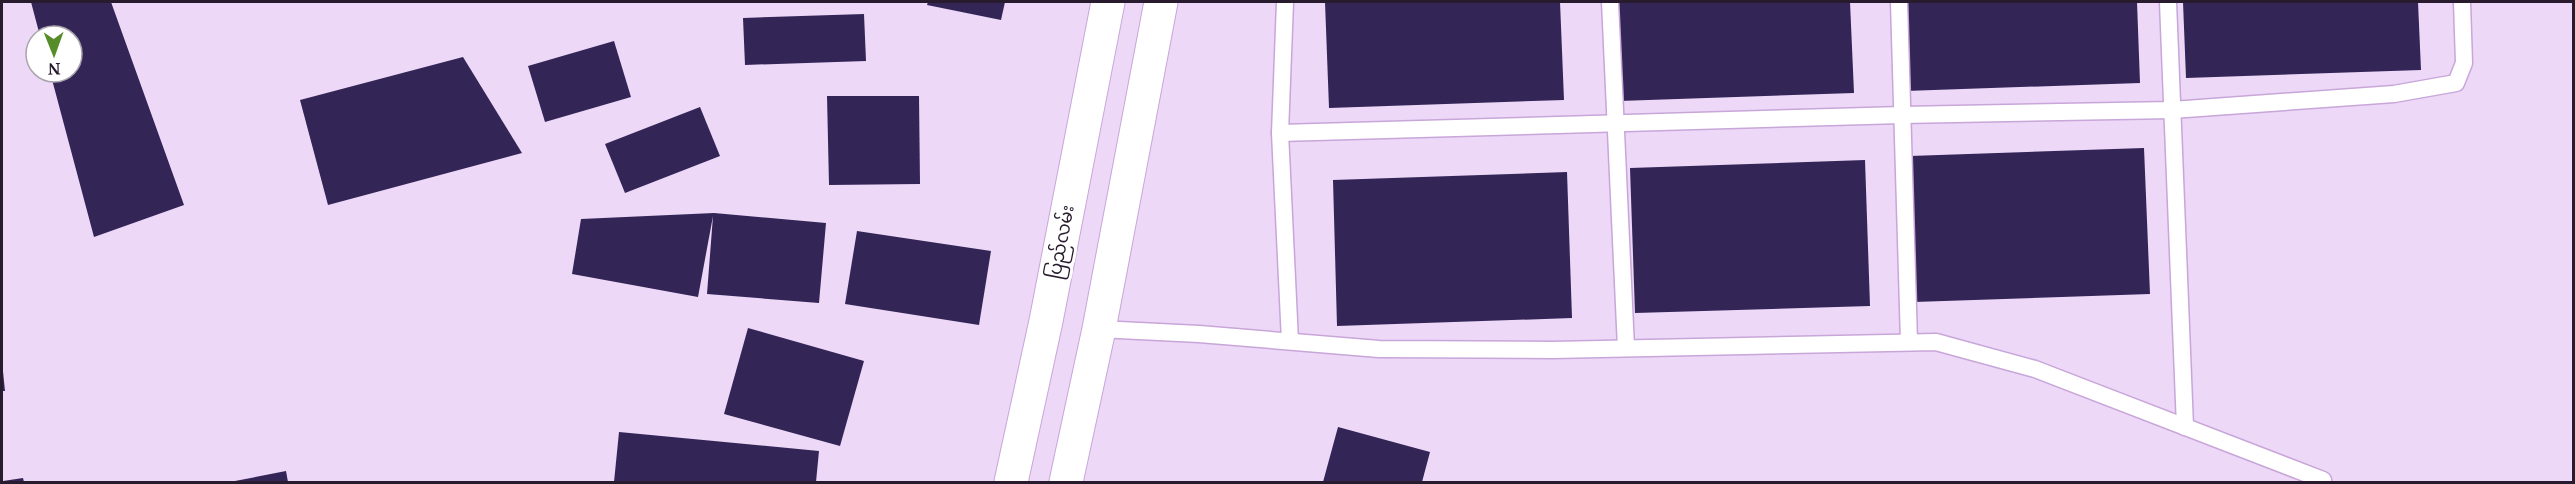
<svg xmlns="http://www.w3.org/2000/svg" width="2575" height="484" font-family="'Noto Serif','Noto Sans Myanmar',serif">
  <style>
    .building { fill: #342557 }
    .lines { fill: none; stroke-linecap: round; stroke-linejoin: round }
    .service-casing { stroke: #c8a6d9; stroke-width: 19 }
    .trunk-casing { stroke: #c8a6d9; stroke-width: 35 }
    .service { stroke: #fff; stroke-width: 16 }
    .trunk { stroke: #fff; stroke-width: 33 }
    .labels { text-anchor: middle; stroke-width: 6; stroke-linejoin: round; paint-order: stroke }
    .street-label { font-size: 18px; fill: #281b2e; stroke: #fff }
  </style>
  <rect width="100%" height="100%" fill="#edd8f8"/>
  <!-- building -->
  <g class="building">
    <polygon points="31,2 111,2 184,205 94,237 50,72 72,72 72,36 40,36"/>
    <polygon points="928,2 1005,2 1001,20 927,5"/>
    <polygon points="1325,2 1560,2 1564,100 1329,108"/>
    <polygon points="1616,2 1850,2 1854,93 1619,101"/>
    <polygon points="1902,2 2137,2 2140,83 1905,91"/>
    <polygon points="2183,2 2418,2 2421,70 2186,78"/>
    <polygon points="864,14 866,61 745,65 743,18"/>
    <polygon points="614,41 631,97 545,122 528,66"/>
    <polygon points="463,57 522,153 328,205 300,100"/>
    <polygon points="827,96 919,96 920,184 829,185"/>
    <polygon points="700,107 720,156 625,193 605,144"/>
    <polygon points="2144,148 2150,294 1914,302 1910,156"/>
    <polygon points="1865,160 1870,306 1635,313 1630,168"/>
    <polygon points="1567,172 1572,318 1337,326 1333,180"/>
    <polygon points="714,213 826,223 819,303 707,294 713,216 698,297 572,274 581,219"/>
    <polygon points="857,231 991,251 979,325 845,304"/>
    <polygon points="748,328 864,361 840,446 724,414"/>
    <polygon points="2,362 5,391 2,391"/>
    <polygon points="1338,427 1430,452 1422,482 1323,482"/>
    <polygon points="619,432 819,451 816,482 614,482"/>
    <polygon points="286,471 288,482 235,482 235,481"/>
    <polygon points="23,478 24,482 3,482 3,481"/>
  </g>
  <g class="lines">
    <!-- service casing -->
    <g class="service-casing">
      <g id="service">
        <polyline points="1285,2 1280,133 1290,341"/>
        <polyline points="1610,2 1626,348"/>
        <polyline points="1899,2 1909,342"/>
        <polyline points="2168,2 2185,427"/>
        <polyline points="1280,133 1902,115 2172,110 2394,94 2456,83 2464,63 2462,2"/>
        <polyline points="1099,329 1199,334 1379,349 1553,350 1936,342 2035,369 2323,480"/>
      </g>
    </g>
    <!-- trunk casing -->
    <g class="trunk-casing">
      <g id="trunk">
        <polyline points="1011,482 1046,321 1108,2"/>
        <polyline points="1066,482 1099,329 1161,2"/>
      </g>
    </g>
    <!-- service -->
    <use href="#service" class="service"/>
    <!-- trunk -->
    <use href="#trunk" class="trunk"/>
  </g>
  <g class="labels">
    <!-- street labels -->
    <g class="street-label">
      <text transform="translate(1061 242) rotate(-79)" y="6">ပြည်လမ်း</text>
    </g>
  </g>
  <!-- border -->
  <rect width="2575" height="484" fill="none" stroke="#281b2e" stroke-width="6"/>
  <!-- north arrow -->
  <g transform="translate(54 54) rotate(179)"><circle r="28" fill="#ffffff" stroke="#a9a4ab" stroke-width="1.5"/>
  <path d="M0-4.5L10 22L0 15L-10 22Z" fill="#568d29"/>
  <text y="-9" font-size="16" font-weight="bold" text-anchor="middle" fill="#281b2e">N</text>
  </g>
</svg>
